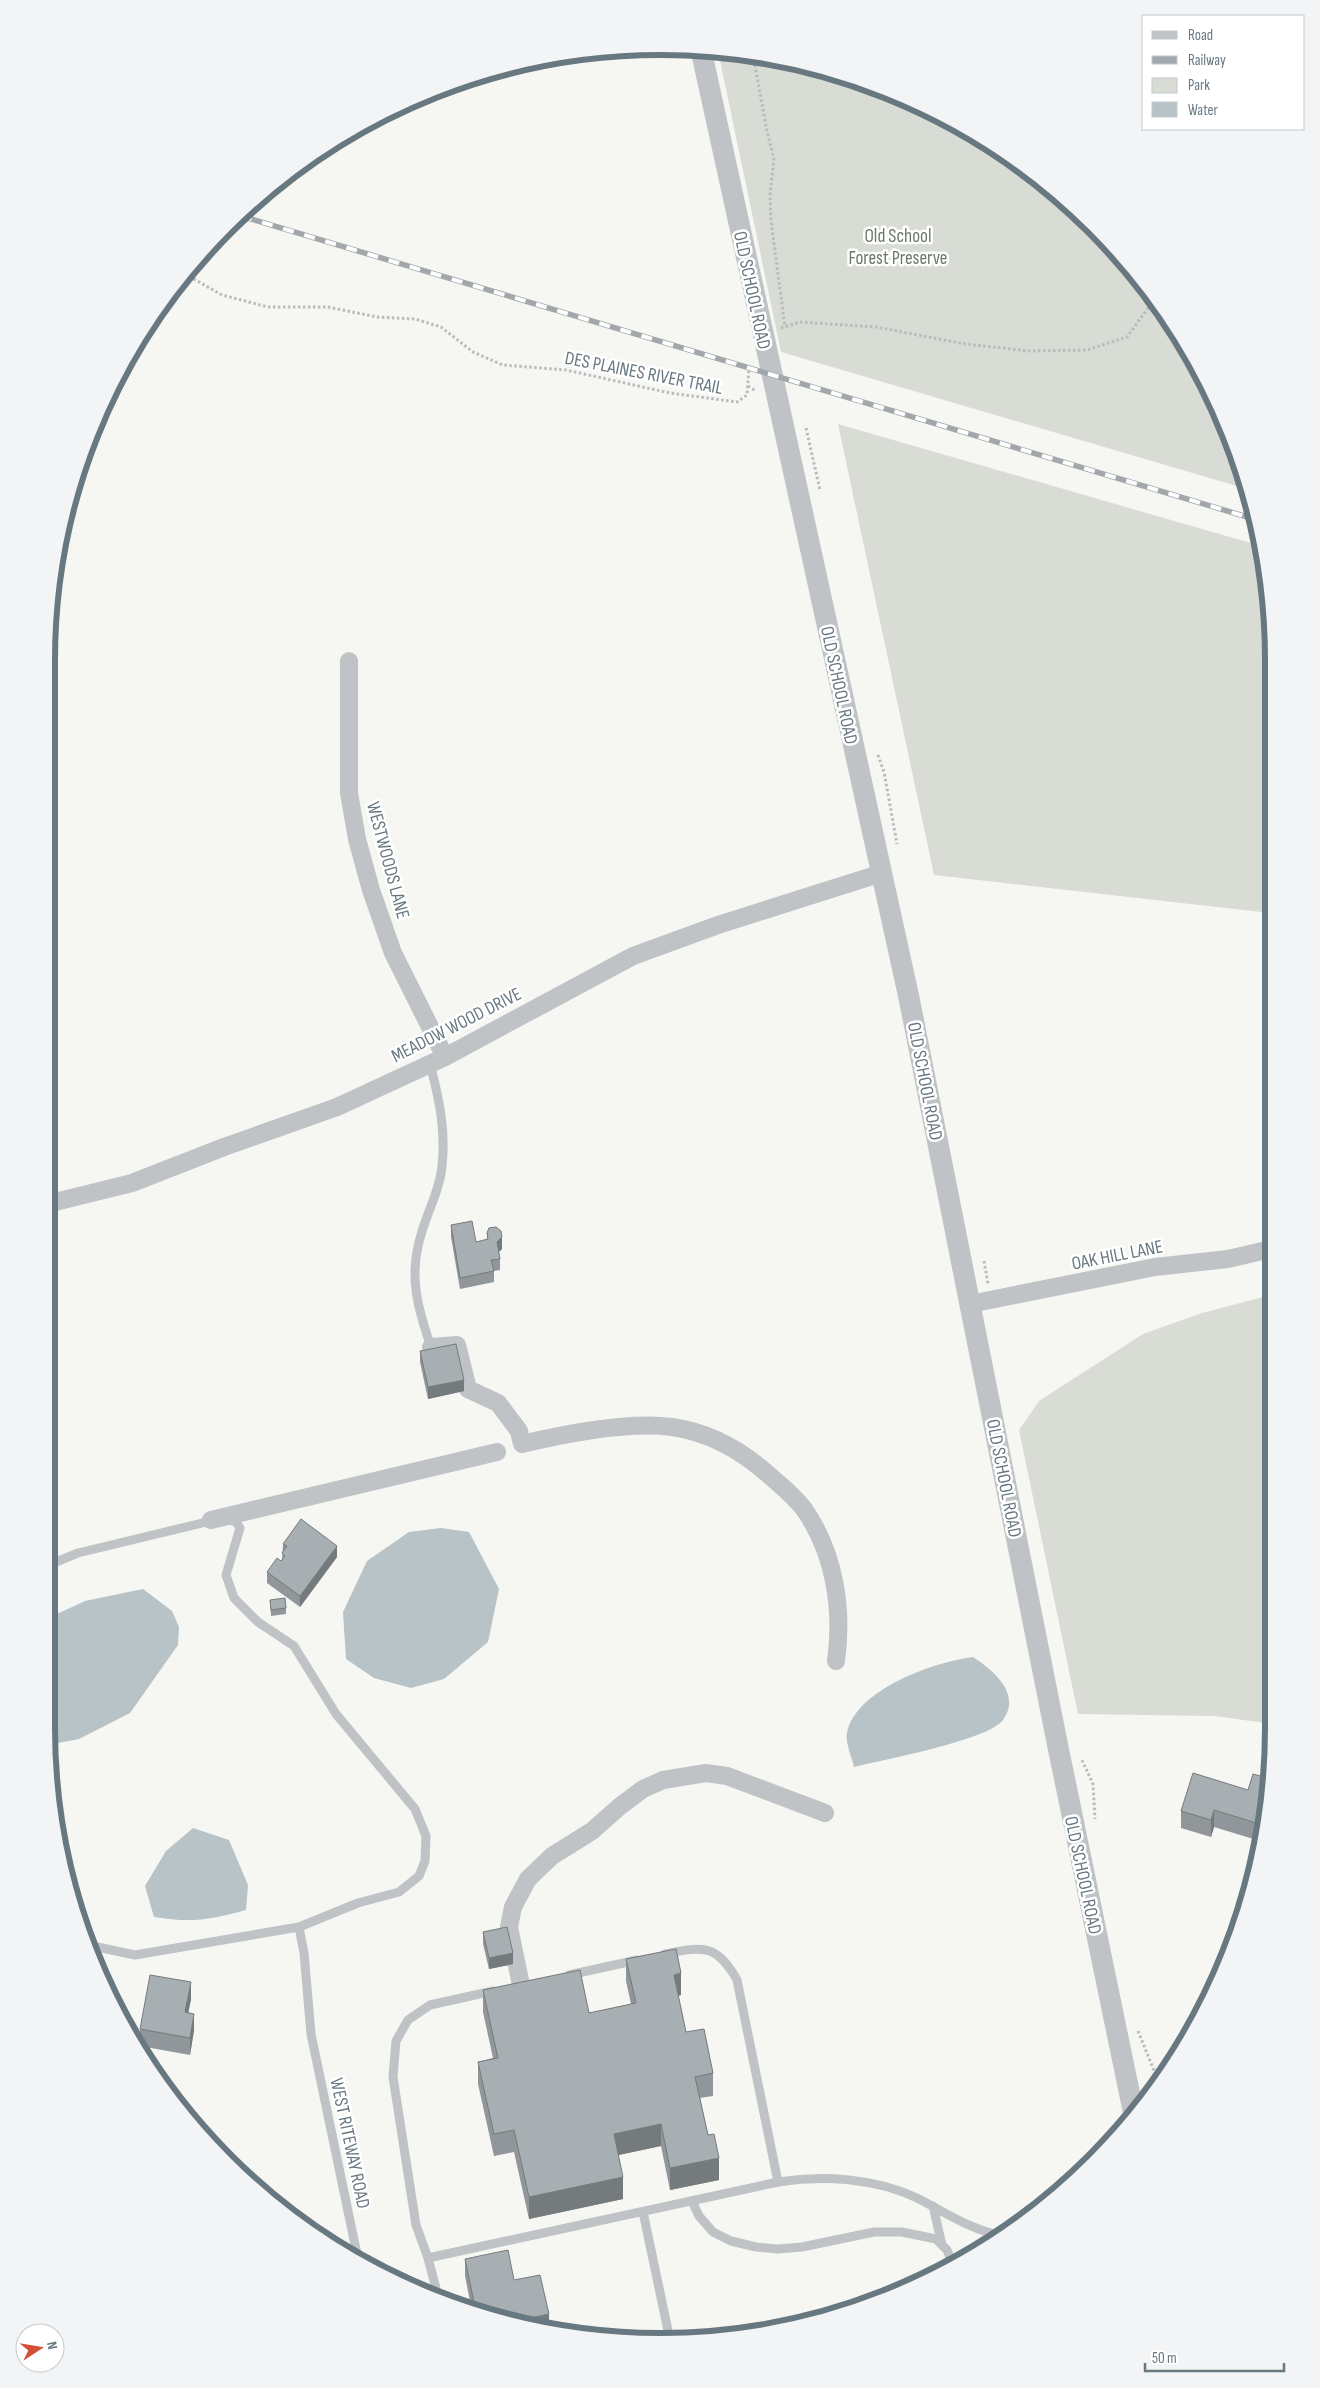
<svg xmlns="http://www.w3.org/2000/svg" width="1320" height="2388" font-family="'Sofia Sans Condensed',sans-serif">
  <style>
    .green { fill: #d8dcd4 }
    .water { fill: #b7c3c6 }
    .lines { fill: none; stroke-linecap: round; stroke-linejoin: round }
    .path { stroke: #b9bcbe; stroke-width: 3; stroke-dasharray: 2.5 2.5; stroke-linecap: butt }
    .service { stroke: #bfc3c6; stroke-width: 9 }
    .minor { stroke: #bfc3c6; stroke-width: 18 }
    .tertiary { stroke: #bfc3c6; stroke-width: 21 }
    .rail-casing { stroke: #a1a7ab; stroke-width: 5.5 }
    .rail { stroke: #fff; stroke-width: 4; stroke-dasharray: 11; stroke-linecap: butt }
    .wall { fill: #90969a }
    .shaded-wall { fill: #757a7d }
    .building { fill: #a7afb3; stroke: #757a7d }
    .labels { text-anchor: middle; stroke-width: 5; stroke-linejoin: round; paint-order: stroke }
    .park-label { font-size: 19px; fill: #6b7966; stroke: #fff }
    .street-label { font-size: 19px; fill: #687881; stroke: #fff }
    .rim { fill: none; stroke: #687881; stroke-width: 6 }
  </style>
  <rect width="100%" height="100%" fill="#f6f6f3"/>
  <!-- green -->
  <g class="green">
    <polygon points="718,51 740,51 857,79 967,128 1065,199 1170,319 1241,462 1247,489 781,352"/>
    <polygon points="838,424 1261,546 1269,580 1270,913 934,875"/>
    <polygon points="1271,1295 1272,1724 1215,1716 1078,1714 1019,1430 1039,1401 1143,1334 1202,1313"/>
  </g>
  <!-- water -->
  <g class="water">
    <polygon points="441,1528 469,1532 499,1589 488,1642 444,1679 411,1688 374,1678 346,1659 343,1612 367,1561 409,1532"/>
    <polygon points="143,1589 172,1611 179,1627 178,1645 130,1713 79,1739 48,1745 46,1619 85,1601"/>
    <path d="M973,1657C993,1670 1022,1694 1003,1720C989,1740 882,1760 854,1767C852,1758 845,1742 847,1733C856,1689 934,1662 973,1657Z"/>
    <path d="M193,1828L229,1840L248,1885L246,1910C210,1920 191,1923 154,1917L145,1886L166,1851Z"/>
  </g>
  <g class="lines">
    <!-- path -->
    <g class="path">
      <polyline points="753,55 767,131 774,159 770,194 771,221 785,327"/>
      <polyline points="185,274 222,295 268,307 328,307 377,317 415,319 441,327 473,352 503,365 566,370 670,393 737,402 747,395 749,367"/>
      <polyline points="781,328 800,322 876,327 965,344 1030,351 1087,350 1127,337 1154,300"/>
      <polyline points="748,386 756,391"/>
      <polyline points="806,428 820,490"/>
      <polyline points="878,755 884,772 897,844"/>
      <polyline points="984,1261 988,1284"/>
      <polyline points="1082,1760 1093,1784 1095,1819"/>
      <polyline points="1138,2031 1155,2073 1157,2086"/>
    </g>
    <!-- service -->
    <g class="service">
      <path d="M430,1064C439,1098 446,1130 442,1166C440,1190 427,1212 421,1235C408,1276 418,1309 431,1347"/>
      <polyline points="46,1566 78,1553 215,1520"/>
      <polyline points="299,1927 304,1953 311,2034 358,2259"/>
      <polyline points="88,1945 135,1955 299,1927 358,1903 399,1892 419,1876 425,1861 426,1836 415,1809 336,1714 294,1646 258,1622 234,1598 226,1575 240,1528 236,1522 227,1519"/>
      <path d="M665,1954C703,1946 717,1944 737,1980L778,2182C823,2175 875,2178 917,2198C945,2212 972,2231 1004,2236"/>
      <polyline points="569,1975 637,1960"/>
      <polyline points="692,2201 699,2216 713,2232 731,2241 756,2247 778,2249 802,2247 874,2232 902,2232 936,2239 947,2250 953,2264"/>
      <polyline points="933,2206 942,2245"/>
      <polyline points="643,2212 670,2340"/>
      <polyline points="428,2258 778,2182"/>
      <polyline points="439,2300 428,2258 416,2225 393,2077 396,2041 408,2020 430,2005 493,1991"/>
    </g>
    <!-- minor -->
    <g class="minor">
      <polyline points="349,661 349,793 357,839 371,890 393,953 445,1057"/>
      <polyline points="47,1204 132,1183 224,1147 337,1107 445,1057 633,956 718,925 882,873"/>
      <polyline points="970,1304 1155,1267 1228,1259 1271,1249"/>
      <path d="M431,1347L457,1345L468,1389L498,1403L519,1431L522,1444C564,1434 629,1421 672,1427C708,1432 742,1451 769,1475C781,1486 797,1498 806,1512C835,1555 843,1610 836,1661"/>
      <polyline points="211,1520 497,1452"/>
      <polyline points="521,1985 509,1927 513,1907 528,1879 552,1856 592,1831 619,1807 643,1789 663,1780 706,1773 727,1776 825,1813"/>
    </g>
    <!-- tertiary -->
    <polyline class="tertiary" points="701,50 909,998 1058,1747 1134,2115"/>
    <!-- rail casing -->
    <g class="rail-casing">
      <polyline id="rail" points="241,216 1254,519"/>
    </g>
    <!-- rail -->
    <use href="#rail" class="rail"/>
  </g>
  <!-- wall -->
  <g class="wall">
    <polygon points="451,1225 476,1242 487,1240 487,1233 502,1249 499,1252 500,1259 500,1270 494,1271 494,1282 460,1289 451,1237"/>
    <polygon points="420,1351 464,1391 428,1399 420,1362"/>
    <polygon points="283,1544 337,1557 300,1607 267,1583 267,1572 282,1561"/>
    <polygon points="270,1600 286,1608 286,1614 271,1616"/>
    <polygon points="1271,1779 1260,1841 1214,1827 1211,1837 1181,1828 1181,1811 1248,1790"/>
    <polygon points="483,1932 513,1964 489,1969 483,1944"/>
    <polygon points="626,1959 681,1995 678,1996 686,2032 713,2073 713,2096 700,2098 708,2135 719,2180 670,2190 661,2146 618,2155 623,2199 529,2219 514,2152 494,2156 478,2084 478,2062 493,2058 483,2012 483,1990 589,2013 631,2004 626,1981"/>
    <polygon points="191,1999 188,2013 194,2030 190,2055 140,2046 140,2029"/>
    <polygon points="465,2259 549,2329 501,2321 472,2311 465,2276"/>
  </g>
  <!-- shaded-wall -->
  <g class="shaded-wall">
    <polygon points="502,1237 502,1249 497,1253 497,1242"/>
    <polygon points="464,1380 464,1391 428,1399 428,1387"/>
    <polygon points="337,1546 337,1557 300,1607 300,1596"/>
    <polygon points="1214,1810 1214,1827 1211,1837 1211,1820"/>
    <polygon points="513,1953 513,1964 489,1969 489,1958"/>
    <polygon points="681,1973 681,1995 674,1997 674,1975"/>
    <polygon points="191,1982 191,1999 185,2029 185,2012"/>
    <polygon points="194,2014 194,2030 190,2055 190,2038"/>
    <polygon points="661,2124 661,2146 614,2156 614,2134"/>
    <polygon points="719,2158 719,2180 670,2190 670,2168"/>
    <polygon points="623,2177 623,2199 529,2219 529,2197"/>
    <polygon points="549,2314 549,2329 511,2322"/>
  </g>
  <!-- building -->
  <g class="building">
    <polygon points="472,1221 476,1242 488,1239 487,1233 489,1228 496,1227 501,1231 502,1237 497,1242 500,1259 491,1260 494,1271 460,1278 451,1225"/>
    <polygon points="456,1344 464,1380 428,1387 420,1351"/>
    <polygon points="301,1519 337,1546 300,1596 267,1572 277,1558 281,1561 285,1556 282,1553 287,1546 283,1544"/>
    <polygon points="285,1598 286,1608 271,1610 270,1600"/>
    <polygon points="1193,1773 1248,1790 1253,1774 1271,1779 1263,1825 1214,1810 1211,1820 1181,1811"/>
    <polygon points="507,1927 513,1953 489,1958 483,1932"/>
    <polygon points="676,1949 681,1973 674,1975 686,2032 704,2029 713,2073 695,2077 708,2135 714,2134 719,2158 670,2168 661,2124 614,2134 623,2177 529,2197 514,2130 494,2134 478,2062 498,2058 483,1990 580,1970 589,2013 636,2003 626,1959"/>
    <polygon points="150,1975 191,1982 185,2012 194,2014 190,2038 140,2029"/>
    <polygon points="508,2250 514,2280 540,2275 549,2314 511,2322 501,2321 476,2312 465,2259"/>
  </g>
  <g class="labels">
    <!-- park labels -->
    <g class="park-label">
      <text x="898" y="242">Old School<tspan x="898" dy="22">Forest Preserve</tspan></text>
    </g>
    <!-- street labels -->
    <g class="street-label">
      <text transform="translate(753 290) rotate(78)" y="7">OLD SCHOOL ROAD</text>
      <text transform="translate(644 372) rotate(11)" y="7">DES PLAINES RIVER TRAIL</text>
      <text transform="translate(840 685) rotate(78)" y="7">OLD SCHOOL ROAD</text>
      <text transform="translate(389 860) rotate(75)" y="7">WESTWOODS LANE</text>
      <text transform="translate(456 1024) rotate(-27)" y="7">MEADOW WOOD DRIVE</text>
      <text transform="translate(926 1081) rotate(79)" y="7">OLD SCHOOL ROAD</text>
      <text transform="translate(1117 1254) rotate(-11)" y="7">OAK HILL LANE</text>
      <text transform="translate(1005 1478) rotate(79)" y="7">OLD SCHOOL ROAD</text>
      <text transform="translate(1084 1875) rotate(78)" y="7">OLD SCHOOL ROAD</text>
      <text transform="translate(351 2143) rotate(78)" y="7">WEST RITEWAY ROAD</text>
    </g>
  </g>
  <!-- crop -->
  <path d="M0 0H1320V2388H0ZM660 55H660A605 605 0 0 1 1265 660V1728A605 605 0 0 1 660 2333H660A605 605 0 0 1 55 1728V660A605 605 0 0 1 660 55Z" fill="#f3f4f5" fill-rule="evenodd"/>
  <path class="rim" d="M660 55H660A605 605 0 0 1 1265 660V1728A605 605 0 0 1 660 2333H660A605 605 0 0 1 55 1728V660A605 605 0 0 1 660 55Z"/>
  <!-- legend -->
  <rect x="1142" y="15" width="162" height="115" fill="#ffffff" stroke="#c3c9cd"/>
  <rect x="1152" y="31" width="25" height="8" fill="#bfc3c6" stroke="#c3c9cd"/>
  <text x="1188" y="40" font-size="15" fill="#687881">Road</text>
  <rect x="1152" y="56" width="25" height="8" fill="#a1a7ab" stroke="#c3c9cd"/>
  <text x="1188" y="65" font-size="15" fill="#687881">Railway</text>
  <rect x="1152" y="78" width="25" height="15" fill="#d8dcd4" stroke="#c3c9cd"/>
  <text x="1188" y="90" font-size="15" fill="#687881">Park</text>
  <rect x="1152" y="102" width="25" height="15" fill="#b7c3c6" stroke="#c3c9cd"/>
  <text x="1188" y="115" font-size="15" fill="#687881">Water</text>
  <!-- north arrow -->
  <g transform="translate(40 2348) rotate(78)"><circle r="24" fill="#ffffff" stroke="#c3c9cd"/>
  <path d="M0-4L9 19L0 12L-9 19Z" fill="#d34f36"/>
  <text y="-8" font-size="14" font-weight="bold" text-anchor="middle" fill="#687881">N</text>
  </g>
  <!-- scale -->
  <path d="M1145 2363v8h139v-8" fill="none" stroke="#687881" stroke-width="2.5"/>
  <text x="1152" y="2363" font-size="15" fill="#687881" stroke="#ffffff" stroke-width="4" paint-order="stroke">50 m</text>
</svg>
